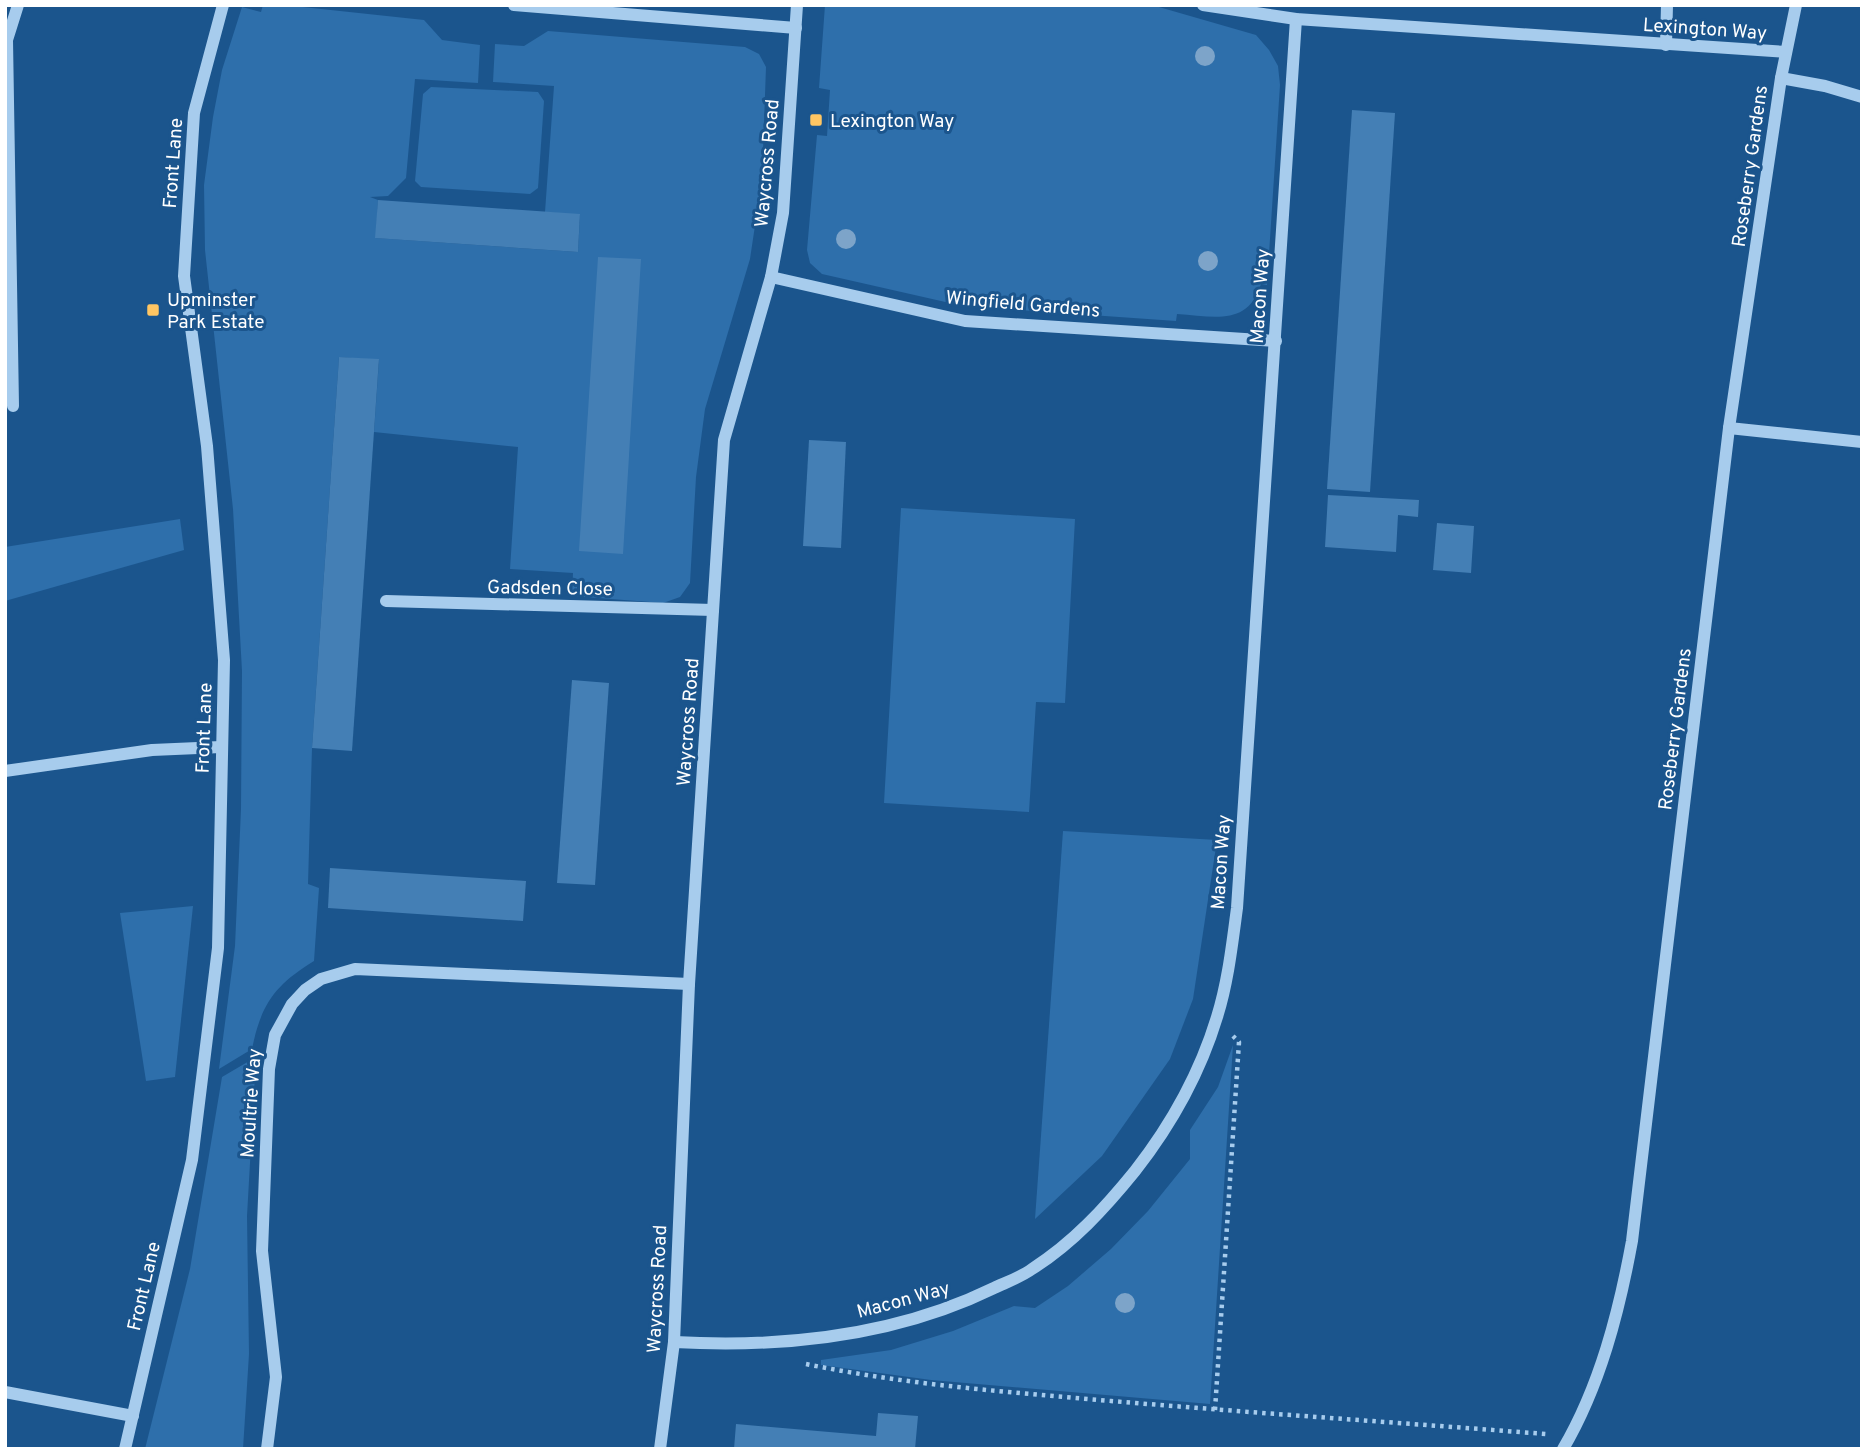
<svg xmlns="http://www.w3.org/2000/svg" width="1867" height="1454" font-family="Overpass,sans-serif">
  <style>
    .green { fill: #2e6fab }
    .building { fill: #447fb5 }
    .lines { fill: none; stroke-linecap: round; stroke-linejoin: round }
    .path { stroke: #a7cced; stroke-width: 4.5; stroke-dasharray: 3.5 5; stroke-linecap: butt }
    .minor { stroke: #a7cced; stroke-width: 12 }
    .tree { fill: #7da4c9 }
    .poi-dot { fill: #ffc663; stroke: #1b558d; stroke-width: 2.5 }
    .labels { text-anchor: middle; stroke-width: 6; stroke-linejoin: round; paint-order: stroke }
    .street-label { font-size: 19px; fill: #fff; stroke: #1b558d }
    .poi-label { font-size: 19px; fill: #fff; stroke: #1b558d; text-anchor: start }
  </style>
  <rect width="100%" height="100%" fill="#1b558d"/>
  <!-- green -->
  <g class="green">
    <path d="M263,5H284L424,20L442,40L480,45L478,83L415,79L406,178L388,196L370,197L378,200L376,238L578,252L580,215L545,212L554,86L493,82L495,44L524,46L548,31L745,47L759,54L766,67L762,179L750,259L705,409L696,477L690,583L680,597L663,603L572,596L573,573L510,569L518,447L374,432L379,360L339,357L312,748L308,884L319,888L314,961C275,985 261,1004 252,1049L219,1069L235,946L241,809L242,671L233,509L205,250L204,185L213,117L222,70L242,7L261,12Z"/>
    <path d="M825,5H1152L1256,35L1269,50L1278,66L1280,85L1267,285L1261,284C1248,327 1213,316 1177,314L1176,321L963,306L822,274L810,263L807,250L817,135L827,136L830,90L819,88Z"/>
    <polygon points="431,87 538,92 544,101 538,188 530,194 421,187 415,181 423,94"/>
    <polygon points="901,508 1075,519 1065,703 1036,702 1029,812 884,803"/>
    <polygon points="180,519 184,550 5,601 5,547"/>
    <polygon points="1063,831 1217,840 1193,999 1170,1059 1102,1156 1035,1219"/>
    <polygon points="193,906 175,1077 146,1081 120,913"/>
    <polygon points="1233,1045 1210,1404 931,1380 821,1365 821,1360 891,1350 953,1331 1014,1306 1035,1308 1068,1286 1111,1249 1148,1211 1190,1159 1190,1130 1218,1087"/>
    <polygon points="256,1057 247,1216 249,1354 243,1449 145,1449 190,1269 222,1077"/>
  </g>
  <!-- building -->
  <g class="building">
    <polygon points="1352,110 1395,113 1370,492 1327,489"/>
    <polygon points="378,200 580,214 578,252 375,238"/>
    <polygon points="598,257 641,259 623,554 579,551"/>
    <polygon points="339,357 379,359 352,751 312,748"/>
    <polygon points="809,440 846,442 841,548 803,546"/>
    <polygon points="1328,495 1419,500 1418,517 1398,515 1396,552 1325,547"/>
    <polygon points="1437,523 1474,526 1471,573 1433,570"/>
    <polygon points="572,680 609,683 595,885 557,883"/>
    <polygon points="330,868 526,881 523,921 328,908"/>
    <polygon points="878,1413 918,1416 915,1449 734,1449 736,1424 876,1436"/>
  </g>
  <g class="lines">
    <!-- path -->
    <g class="path">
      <path d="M806,1364C908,1385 1008,1392 1111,1401C1256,1413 1401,1423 1546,1434"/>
      <polyline points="1215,1410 1239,1042 1233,1036"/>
    </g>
    <!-- minor -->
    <g class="minor">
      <polyline points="514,5 796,28"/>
      <polyline points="1203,5 1296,19 1786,52"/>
      <polyline points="1666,45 1667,5"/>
      <polyline points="1781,78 1825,86 1862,97"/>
      <polyline points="771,277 965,321 1276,341"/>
      <polyline points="13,406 7,40 18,5"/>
      <polyline points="1729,428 1862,442"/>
      <polyline points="386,601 713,610"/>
      <polyline points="5,771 152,750 221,747"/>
      <path d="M674,1342C782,1348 896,1336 994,1288C1007,1282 1021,1277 1032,1269C1073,1243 1105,1208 1135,1171C1171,1125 1200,1073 1217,1017C1228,982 1232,945 1237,908L1296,19"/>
      <polyline points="5,1392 133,1416"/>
      <polyline points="125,1449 192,1160 218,948 224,660 207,446 184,276 194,113 223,5"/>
      <polyline points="267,1449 276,1377 262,1251 269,1069 275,1035 292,1004 305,990 321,979 355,969 689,984"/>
      <polyline points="660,1449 674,1342 689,984 724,440 771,277 783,213 797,5"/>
      <path d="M1563,1449C1600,1386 1619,1312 1632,1241L1729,428L1781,78L1796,5"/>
    </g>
  </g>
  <!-- trees -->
  <g class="tree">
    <circle cx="1205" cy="56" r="10"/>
    <circle cx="846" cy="239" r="10"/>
    <circle cx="1208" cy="261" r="10"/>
    <circle cx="1125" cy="1303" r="10"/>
  </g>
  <!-- markers -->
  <g class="poi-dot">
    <rect x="809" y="113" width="14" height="14" rx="3.5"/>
    <rect x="146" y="303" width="14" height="14" rx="3.5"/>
  </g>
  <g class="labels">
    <!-- street labels -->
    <g class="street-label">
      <text transform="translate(1705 28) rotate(4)" y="7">Lexington Way</text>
      <text transform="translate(172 163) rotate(-86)" y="7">Front Lane</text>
      <text transform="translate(766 163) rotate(-85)" y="7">Waycross Road</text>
      <text transform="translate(1749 166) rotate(-82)" y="7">Roseberry Gardens</text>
      <text transform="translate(1259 296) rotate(-86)" y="7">Macon Way</text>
      <text transform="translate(1023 303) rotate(5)" y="7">Wingfield Gardens</text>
      <text transform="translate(550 587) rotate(1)" y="7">Gadsden Close</text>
      <text transform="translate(687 722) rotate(-86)" y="7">Waycross Road</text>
      <text transform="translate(203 728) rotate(-88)" y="7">Front Lane</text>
      <text transform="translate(1674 729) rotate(-83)" y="7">Roseberry Gardens</text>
      <text transform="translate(1220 862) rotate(-86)" y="7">Macon Way</text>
      <text transform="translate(250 1103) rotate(-86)" y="7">Moultrie Way</text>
      <text transform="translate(143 1286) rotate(-77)" y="7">Front Lane</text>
      <text transform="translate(656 1289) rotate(-87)" y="7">Waycross Road</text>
      <text transform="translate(903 1299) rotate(-15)" y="7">Macon Way</text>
    </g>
    <!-- poi labels -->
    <g class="poi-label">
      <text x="830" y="127">Lexington Way</text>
      <text x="167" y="306">Upminster<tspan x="167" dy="22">Park Estate</tspan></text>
    </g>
  </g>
  <!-- border -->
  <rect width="1867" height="1454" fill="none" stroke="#ffffff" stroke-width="14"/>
</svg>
